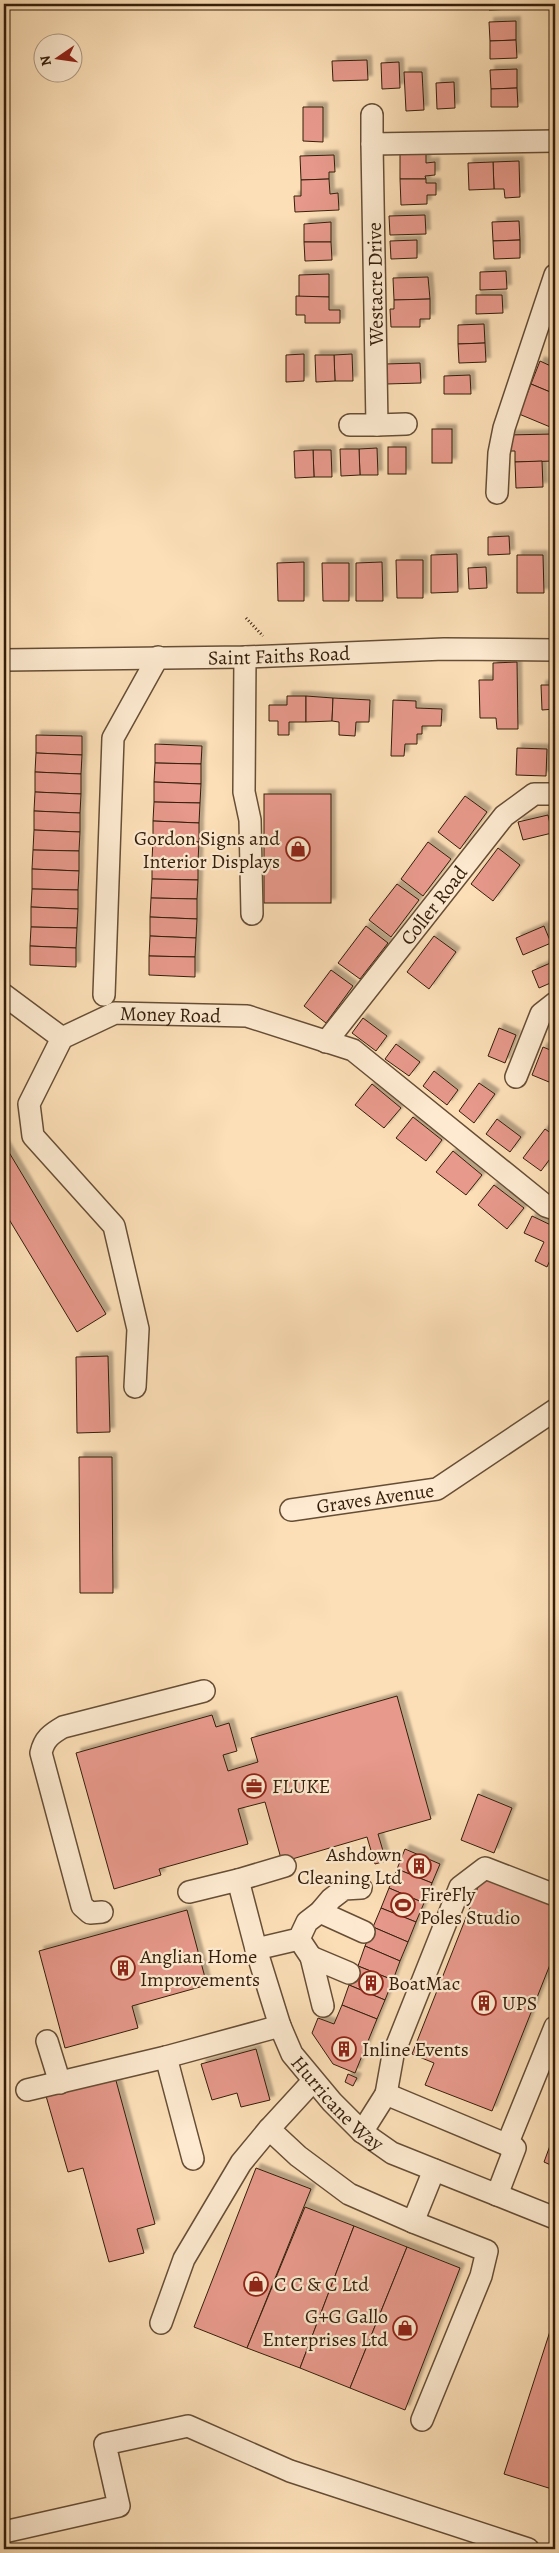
<svg xmlns="http://www.w3.org/2000/svg" width="559" height="2553" font-family="Alegreya,serif">
  <style>
    .building { fill: #e7998b; stroke: #341e0b; filter: url(#shadow) }
    .lines { fill: none; stroke-linecap: round; stroke-linejoin: round }
    .minor-casing { stroke: #664e36; stroke-width: 24 }
    .path { stroke: #341e0b; stroke-width: 3; stroke-dasharray: 1 2.5; stroke-linecap: butt }
    .minor { stroke: #fdead0; stroke-width: 21 }
    .labels { text-anchor: middle; stroke-width: 4.5; stroke-linejoin: round; paint-order: stroke }
    .street-label { font-size: 20px; fill: #341e0b; stroke: #fdead0 }
    .poi-label { font-size: 20px; fill: #341e0b; stroke: #fdead0; text-anchor: start }
  </style>
  <defs>
    <filter id="shadow"><feDropShadow dx="4.5" dy="-4.5" stdDeviation="1" flood-color="#0004"/></filter>
  </defs>
  <rect width="100%" height="100%" fill="#fcdfb7"/>
  <filter id="stains"><feTurbulence type="fractalNoise" baseFrequency=".004" numOctaves="4"/><feColorMatrix values="0 0 0 0 .2 0 0 0 0 .09 0 0 0 0 .02 0 0 0 .5 -.17"/></filter>
  <radialGradient id="worn" r=".72"><stop offset=".6" stop-color="#630" stop-opacity="0"/><stop offset="1" stop-color="#630" stop-opacity=".3"/></radialGradient>
  <!-- building -->
  <g class="building">
    <polygon points="489,4 516,4 516,9 489,10"/>
    <polygon points="516,21 516,40 490,41 489,22"/>
    <polygon points="516,40 517,58 490,59 490,41"/>
    <polygon points="367,60 368,80 333,81 332,61"/>
    <polygon points="399,62 400,88 382,89 381,63"/>
    <polygon points="517,69 517,88 491,89 490,70"/>
    <polygon points="404,72 422,72 424,110 406,111"/>
    <polygon points="454,82 455,108 437,109 436,83"/>
    <polygon points="517,88 518,107 491,107 491,89"/>
    <polygon points="303,107 323,107 323,142 303,141"/>
    <polygon points="400,154 426,154 426,163 435,162 435,175 425,176 426,179 400,179"/>
    <polygon points="334,155 335,172 329,172 329,179 301,180 300,156"/>
    <polygon points="519,161 520,197 505,198 504,189 494,189 493,162"/>
    <polygon points="493,162 494,189 469,190 468,163"/>
    <polygon points="329,179 330,194 338,193 339,210 295,212 294,196 301,196 301,180"/>
    <polygon points="400,179 426,179 426,183 436,183 436,195 427,195 427,204 401,205"/>
    <polygon points="425,215 426,234 390,235 389,216"/>
    <polygon points="519,221 520,240 493,241 492,222"/>
    <polygon points="331,222 331,242 304,242 304,224"/>
    <polygon points="417,240 417,258 391,259 390,241"/>
    <polygon points="520,240 520,258 494,259 493,241"/>
    <polygon points="304,242 331,242 332,260 305,261"/>
    <polygon points="506,271 507,289 480,290 480,272"/>
    <polygon points="329,274 329,297 299,297 299,275"/>
    <polygon points="428,277 430,299 394,300 393,278"/>
    <polygon points="476,295 502,295 503,313 476,314"/>
    <polygon points="296,296 329,297 329,310 340,310 340,323 305,323 305,315 296,315"/>
    <polygon points="430,299 430,319 420,319 420,327 391,327 390,309 394,309 394,300"/>
    <polygon points="484,324 485,343 458,344 458,325"/>
    <polygon points="485,343 486,362 459,363 458,344"/>
    <polygon points="304,354 304,381 286,382 286,355"/>
    <polygon points="352,354 353,381 335,381 334,355"/>
    <polygon points="315,355 334,355 335,381 316,382"/>
    <polygon points="540,361 555,368 555,394 531,384"/>
    <polygon points="420,363 421,383 386,384 385,364"/>
    <polygon points="470,375 471,394 444,394 444,376"/>
    <polygon points="531,384 555,394 550,412 555,414 555,429 519,414"/>
    <rect x="432" y="429" width="20" height="34"/>
    <polygon points="553,434 553,442 555,442 555,461 515,462 515,451 508,451 507,435"/>
    <rect x="388" y="447" width="18" height="27"/>
    <polygon points="377,448 378,475 360,475 359,449"/>
    <polygon points="340,449 359,449 360,475 341,476"/>
    <polygon points="313,450 331,450 332,477 314,477"/>
    <polygon points="313,450 314,477 295,478 294,451"/>
    <polygon points="542,461 543,487 516,488 515,462"/>
    <polygon points="509,536 510,554 488,555 488,537"/>
    <polygon points="457,554 458,592 431,593 431,555"/>
    <polygon points="517,555 543,555 544,593 517,593"/>
    <rect x="551" y="557" width="4" height="38"/>
    <polygon points="396,560 423,560 423,598 397,598"/>
    <polygon points="304,562 304,601 278,601 277,563"/>
    <polygon points="382,562 383,601 356,601 356,563"/>
    <polygon points="322,563 349,563 349,601 323,601"/>
    <polygon points="486,567 487,588 469,589 468,568"/>
    <polygon points="517,662 518,729 497,729 496,718 480,718 479,680 493,680 493,663"/>
    <polygon points="553,671 555,671 555,709 542,710 541,685 553,685"/>
    <polygon points="287,696 306,696 306,722 289,722 289,735 278,735 278,721 269,721 269,705 287,705"/>
    <polygon points="306,696 333,698 332,721 306,722"/>
    <polygon points="333,698 370,700 369,722 356,722 355,736 339,735 339,722 332,721"/>
    <polygon points="393,700 416,701 416,708 442,709 441,726 422,726 422,734 417,734 417,744 405,744 404,756 391,756"/>
    <polygon points="36,735 82,736 82,755 36,753"/>
    <polygon points="155,744 202,746 201,764 155,763"/>
    <polygon points="517,748 547,749 546,776 516,775"/>
    <polygon points="36,753 82,755 81,774 35,772"/>
    <polygon points="155,763 201,764 201,784 154,782"/>
    <polygon points="35,772 81,774 81,794 35,792"/>
    <polygon points="154,782 201,784 200,803 154,802"/>
    <polygon points="35,792 81,794 80,813 34,811"/>
    <rect x="264" y="794" width="67" height="109"/>
    <polygon points="465,796 487,812 460,849 438,832"/>
    <polygon points="154,802 200,803 199,823 153,821"/>
    <polygon points="34,811 80,813 80,832 34,830"/>
    <polygon points="548,815 552,833 523,840 518,822"/>
    <polygon points="153,821 199,823 199,842 153,840"/>
    <polygon points="34,830 80,832 79,851 33,850"/>
    <polygon points="153,840 199,842 198,861 152,860"/>
    <polygon points="428,842 451,859 423,896 401,879"/>
    <polygon points="498,848 520,865 493,901 471,884"/>
    <polygon points="33,850 79,851 79,871 32,869"/>
    <polygon points="152,860 198,861 198,880 152,879"/>
    <polygon points="32,869 79,871 78,890 32,889"/>
    <polygon points="152,879 198,880 197,899 151,898"/>
    <polygon points="397,884 419,900 391,937 369,920"/>
    <polygon points="32,889 78,890 78,909 31,907"/>
    <polygon points="151,898 197,899 197,919 150,917"/>
    <polygon points="31,907 78,909 77,928 31,927"/>
    <polygon points="150,917 197,919 196,938 150,936"/>
    <polygon points="366,926 388,943 360,979 338,963"/>
    <polygon points="544,926 551,943 523,955 516,938"/>
    <polygon points="31,927 77,928 76,948 30,946"/>
    <polygon points="150,936 196,938 195,957 149,956"/>
    <polygon points="434,936 456,952 429,989 407,972"/>
    <polygon points="30,946 76,948 76,967 30,965"/>
    <polygon points="149,956 195,957 195,977 149,975"/>
    <polygon points="555,961 555,981 539,988 532,971"/>
    <polygon points="331,970 353,986 326,1023 304,1006"/>
    <polygon points="363,1018 387,1036 376,1051 352,1033"/>
    <polygon points="499,1028 516,1035 505,1063 488,1056"/>
    <polygon points="396,1044 420,1062 409,1076 385,1059"/>
    <polygon points="543,1047 555,1052 555,1066 549,1082 532,1075"/>
    <polygon points="434,1071 458,1090 447,1105 423,1086"/>
    <polygon points="479,1083 495,1094 474,1123 459,1111"/>
    <polygon points="372,1084 401,1108 384,1128 355,1105"/>
    <polygon points="413,1117 442,1140 426,1161 396,1138"/>
    <polygon points="497,1119 521,1137 510,1152 486,1134"/>
    <polygon points="545,1129 555,1136 555,1152 541,1171 523,1158"/>
    <polygon points="4,1144 106,1314 77,1332 4,1211"/>
    <polygon points="453,1151 482,1175 466,1195 436,1172"/>
    <polygon points="494,1185 524,1208 507,1229 478,1205"/>
    <polygon points="532,1216 555,1227 555,1249 547,1267 535,1261 544,1242 524,1233"/>
    <polygon points="108,1356 110,1432 77,1433 76,1357"/>
    <polygon points="79,1457 112,1457 113,1593 80,1593"/>
    <polygon points="397,1696 431,1819 378,1834 386,1861 375,1864 367,1837 282,1862 265,1802 238,1809 248,1844 159,1869 161,1875 114,1889 76,1753 212,1715 216,1727 229,1723 237,1751 223,1755 228,1771 258,1762 251,1738"/>
    <polygon points="478,1794 512,1808 494,1853 461,1840"/>
    <polygon points="405,1849 440,1864 432,1883 397,1869"/>
    <polygon points="397,1869 432,1883 424,1903 389,1888"/>
    <polygon points="482,1877 555,1906 555,1952 492,2111 425,2085 434,2063 412,2054"/>
    <polygon points="389,1888 424,1903 416,1922 381,1908"/>
    <polygon points="381,1908 416,1922 408,1942 373,1927"/>
    <polygon points="187,1910 207,1985 132,2006 138,2028 65,2048 39,1951"/>
    <polygon points="373,1927 408,1942 400,1961 365,1946"/>
    <polygon points="365,1946 400,1961 393,1980 358,1966"/>
    <polygon points="358,1966 393,1980 385,2000 349,1985"/>
    <polygon points="349,1985 385,2000 377,2019 342,2005"/>
    <polygon points="342,2005 377,2019 355,2073 333,2064 312,2033 318,2018 334,2024"/>
    <polygon points="256,2049 270,2100 241,2107 237,2093 212,2100 201,2064"/>
    <polygon points="348,2074 357,2078 353,2086 345,2082"/>
    <polygon points="115,2077 155,2224 137,2229 144,2253 109,2262 83,2168 68,2172 46,2096"/>
    <polygon points="555,2132 555,2167 544,2162"/>
    <polygon points="256,2168 311,2189 247,2348 194,2327"/>
    <polygon points="305,2207 354,2226 300,2368 247,2348"/>
    <polygon points="354,2226 407,2247 350,2388 300,2368"/>
    <polygon points="407,2247 460,2268 405,2410 350,2388"/>
    <polygon points="552,2325 555,2326 555,2490 504,2474"/>
  </g>
  <g class="lines">
    <!-- minor casing -->
    <g class="minor-casing">
      <g id="minor">
        <polyline points="372,115 372,144 555,141"/>
        <polyline points="350,425 377,425 372,144"/>
        <polyline points="377,425 406,424"/>
        <polyline points="497,493 499,453 504,428 555,275"/>
        <polyline points="245,657 244,792 250,820 252,914"/>
        <path id="s1" d="M4,660L245,657L444,649L555,650"/>
        <polyline points="4,995 62,1038"/>
        <polyline points="104,995 113,738 158,657"/>
        <path id="s2" d="M326,1042L504,816L534,794H555"/>
        <polyline points="516,1077 541,1014 555,1003"/>
        <path id="s3" d="M135,1387L138,1329L114,1226L33,1136L29,1104L62,1038L115,1013L247,1016L353,1050L546,1206L555,1209"/>
        <path id="s4" d="M291,1510L437,1489L555,1410"/>
        <polyline points="238,1880 285,1866"/>
        <path id="s5" d="M189,1892L238,1880L256,1949L280,2026L292,2054L332,2102L362,2132L392,2153L555,2218"/>
        <path d="M102,1912L90,1913L82,1906L41,1753C44,1739 51,1734 63,1727L204,1691"/>
        <polyline points="320,1912 364,1932"/>
        <polyline points="299,1939 311,1957 323,2006"/>
        <polyline points="256,1949 299,1939 307,1922 320,1912 331,1899 344,1889 361,1888"/>
        <polyline points="311,1957 349,1973"/>
        <polyline points="47,2041 60,2083"/>
        <polyline points="166,2057 193,2159"/>
        <polyline points="313,2081 269,2129 298,2156 349,2194 413,2222 434,2170"/>
        <polyline points="27,2090 166,2057 280,2026"/>
        <polyline points="386,2094 393,2055 460,1887 485,1868 555,1895"/>
        <polyline points="362,2132 386,2094 515,2148 497,2195"/>
        <polyline points="507,2145 555,2027"/>
        <polyline points="413,2222 487,2251 481,2276 422,2420"/>
        <polyline points="161,2323 184,2259 241,2163 269,2129"/>
        <polyline points="4,2532 119,2506 105,2444 188,2426 290,2471 528,2549"/>
      </g>
    </g>
    <!-- path -->
    <polyline class="path" points="246,618 263,636"/>
    <!-- minor -->
    <use href="#minor" class="minor"/>
  </g>
  <!-- icons -->
  <defs>
    <g id="shop-ring" transform="scale(1.25)"><circle r="9.5" fill="#fdead0" stroke="#8f2418" stroke-width="1.5"/><path d="M-5-2.5h2.3a2.7 3.5 0 0 1 5.4 0H5L5.5 6h-11ZM-1.5-2.5h3a1.5 2.3 0 0 0-3 0Z" fill="#8f2418"/></g>
    <g id="office-ring" transform="scale(1.25)"><circle r="9.5" fill="#fdead0" stroke="#8f2418" stroke-width="1.5"/><path d="M-6-3h4V-5.5h4V-3h4V5H-6ZM-1-4.5V-3h2v-1.5ZM-6 0V1H6V0Z" fill="#8f2418"/></g>
    <g id="building-ring" transform="scale(1.25)"><circle r="9.5" fill="#fdead0" stroke="#8f2418" stroke-width="1.5"/><path d="M-4-6H4V6H1V3H-1V6H-4ZM-2.5-4.3h1.7v1.8h-1.7ZM.8-4.3h1.7v1.8H.8ZM-2.5-1h1.7V.8h-1.7ZM.8-1h1.7V.8H.8Z" fill="#8f2418"/></g>
    <g id="stadium-ring" transform="scale(1.25)"><circle r="9.5" fill="#fdead0" stroke="#8f2418" stroke-width="1.5"/><path d="M0-5a6.5 5 0 1 0 0 10a6.5 5 0 1 0 0-10ZM-3.5-1.8h7v3.6h-7Z" fill="#8f2418"/></g>
  </defs>
  <g fill-rule="evenodd">
    <use href="#shop-ring" x="298" y="849"/>
    <use href="#office-ring" x="254" y="1786"/>
    <use href="#building-ring" x="419" y="1866"/>
    <use href="#stadium-ring" x="403" y="1905"/>
    <use href="#building-ring" x="123" y="1968"/>
    <use href="#building-ring" x="371" y="1983"/>
    <use href="#building-ring" x="484" y="2003"/>
    <use href="#building-ring" x="344" y="2049"/>
    <use href="#shop-ring" x="256" y="2284"/>
    <use href="#shop-ring" x="405" y="2328"/>
  </g>
  <g class="labels">
    <!-- street labels -->
    <g class="street-label">
      <text transform="translate(375 284) rotate(-91)" y="7">Westacre Drive</text>
      <text dy="7" stroke="none"><textPath href="#s1" startOffset="275">Saint Faiths Road</textPath></text>
      <text dy="7" stroke="none"><textPath href="#s2" startOffset="174">Coller Road</textPath></text>
      <text dy="7" stroke="none"><textPath href="#s3" startOffset="505">Money Road</textPath></text>
      <text dy="7" stroke="none"><textPath href="#s4" startOffset="85">Graves Avenue</textPath></text>
      <text dy="7" stroke="none"><textPath href="#s5" startOffset="300">Hurricane Way</textPath></text>
    </g>
    <!-- poi labels -->
    <g class="poi-label">
      <text x="280" y="845" text-anchor="end">Gordon Signs and<tspan x="280" dy="23">Interior Displays</tspan></text>
      <text x="272" y="1793">FLUKE</text>
      <text x="402" y="1861" text-anchor="end">Ashdown<tspan x="402" dy="23">Cleaning Ltd</tspan></text>
      <text x="420" y="1901">FireFly<tspan x="420" dy="23">Poles Studio</tspan></text>
      <text x="140" y="1963">Anglian Home<tspan x="140" dy="23">Improvements</tspan></text>
      <text x="388" y="1990">BoatMac</text>
      <text x="502" y="2010">UPS</text>
      <text x="362" y="2056">Inline Events</text>
      <text x="274" y="2291">C C &amp; C Ltd</text>
      <text x="388" y="2323" text-anchor="end">G+G Gallo<tspan x="388" dy="23">Enterprises Ltd</tspan></text>
    </g>
  </g>
  <!-- margin -->
  <rect width="559" height="2553" fill="none" stroke="#fcdfb7" stroke-width="20"/>
  <rect x="5" y="5" width="549" height="2543" fill="none" stroke="#341e0b" stroke-width="2.5"/>
  <rect x="10" y="10" width="539" height="2533" fill="none" stroke="#341e0b"/>
  <!-- north arrow -->
  <g transform="translate(58 58) rotate(257)"><circle r="24" fill="#fdead0" stroke="#ad9881"/>
  <path d="M0-4L9 19L0 12L-9 19Z" fill="#8f2418"/>
  <text y="-8" font-size="14" font-weight="bold" text-anchor="middle" fill="#341e0b">N</text>
  </g>
  <rect width="100%" height="100%" filter="url(#stains)"/>
  <rect width="100%" height="100%" fill="url(#worn)"/>
</svg>
